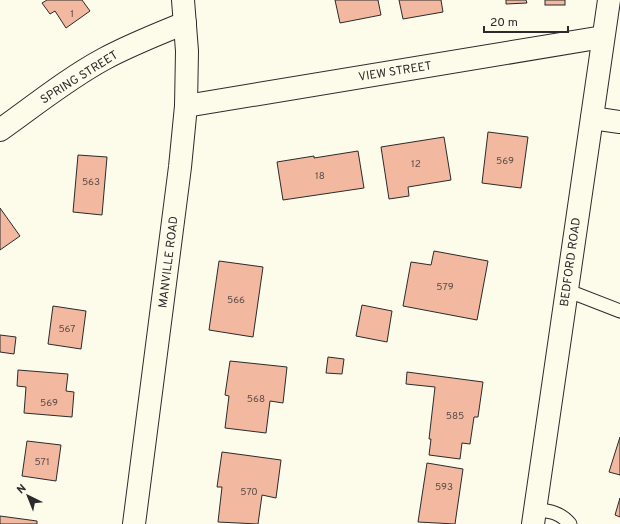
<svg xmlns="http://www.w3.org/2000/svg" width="620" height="524" font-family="Overpass,sans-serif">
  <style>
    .building { fill: #f2b8a0; stroke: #2b2b2b }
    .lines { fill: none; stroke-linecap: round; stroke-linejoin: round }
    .service-casing { stroke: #2b2b2b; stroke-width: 15 }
    .minor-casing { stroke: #2b2b2b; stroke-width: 24 }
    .secondary-casing { stroke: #2b2b2b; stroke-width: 24 }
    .service { stroke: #fdfbea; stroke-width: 13 }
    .minor { stroke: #fdfbea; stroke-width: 22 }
    .secondary { stroke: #fdfbea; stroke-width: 22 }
    .labels { text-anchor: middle; stroke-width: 3; stroke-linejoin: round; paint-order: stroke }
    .number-label { font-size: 10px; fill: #5d4e48 }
    .street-label { font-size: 12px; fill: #2b2b2b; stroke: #fdfbea }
  </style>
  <rect width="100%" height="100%" fill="#fdfbea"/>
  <!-- building -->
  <g class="building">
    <polygon points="47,0 82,0 90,11 66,28 55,11 50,14 42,3"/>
    <polygon points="335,0 378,0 381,15 340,23"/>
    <polygon points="399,0 441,0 443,12 403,19"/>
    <polygon points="506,0 526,0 527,3 506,4"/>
    <rect x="545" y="0" width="20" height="5"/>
    <polygon points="488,132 528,137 521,188 482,183"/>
    <polygon points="444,137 451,180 408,187 409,196 389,199 381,147"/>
    <polygon points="358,151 364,188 283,200 277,162 314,156 314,158"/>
    <polygon points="78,155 107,157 102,215 73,212"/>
    <polygon points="0,208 20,236 0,250"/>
    <polygon points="434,251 488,261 477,320 403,306 411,262 431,265"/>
    <polygon points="219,261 263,267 253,337 209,330"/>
    <polygon points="362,305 392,311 387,342 356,336"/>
    <polygon points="53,306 86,311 81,349 48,344"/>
    <polygon points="0,335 16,337 14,354 0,352"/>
    <polygon points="328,357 344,359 342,374 326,373"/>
    <polygon points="230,361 287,367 283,403 270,401 266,433 225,428 229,396 225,395"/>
    <polygon points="18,370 68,374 66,391 74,392 72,417 24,413 26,387 17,386"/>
    <polygon points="407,372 483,382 478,417 474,417 470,444 462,443 460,459 429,455 431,439 429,439 435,387 406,384"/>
    <polygon points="620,437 620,475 609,472"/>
    <polygon points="27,441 61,445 56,481 22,476"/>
    <polygon points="222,452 281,460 276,498 262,495 258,524 218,522 222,487 217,487"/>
    <polygon points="427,463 463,469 455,524 418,522"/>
    <polygon points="620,498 620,517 615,515"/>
    <polygon points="0,516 37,521 37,524 0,524"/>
  </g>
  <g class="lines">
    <!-- service casing -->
    <g class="service-casing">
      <g id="service">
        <polyline points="566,290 620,311"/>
        <path d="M534,509C549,511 560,512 570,524"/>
      </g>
    </g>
    <!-- minor casing -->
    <g class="minor-casing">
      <g id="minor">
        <polyline points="186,106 603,37"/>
        <polyline points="592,118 620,122"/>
        <path d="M0,130C34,106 67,79 104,59C130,45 158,34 185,23"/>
      </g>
    </g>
    <!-- secondary casing -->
    <g class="secondary-casing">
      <g id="secondary">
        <polyline points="134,524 180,167 186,106 187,51 183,0"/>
        <polyline points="533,524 609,0"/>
      </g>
    </g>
    <!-- service -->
    <use href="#service" class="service"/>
    <!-- minor -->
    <use href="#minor" class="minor"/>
    <!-- secondary -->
    <use href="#secondary" class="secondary"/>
  </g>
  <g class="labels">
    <!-- number labels -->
    <g class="number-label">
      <text x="72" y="17">1</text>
      <text x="505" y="164">569</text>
      <text x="416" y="167">12</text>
      <text x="320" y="179">18</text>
      <text x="91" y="185">563</text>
      <text x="445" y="290">579</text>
      <text x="236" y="303">566</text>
      <text x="67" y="332">567</text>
      <text x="256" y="402">568</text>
      <text x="49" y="406">569</text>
      <text x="455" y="419">585</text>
      <text x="42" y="465">571</text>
      <text x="444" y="490">593</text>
      <text x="249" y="495">570</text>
    </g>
    <!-- street labels -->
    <g class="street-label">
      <text transform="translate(395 71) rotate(-9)" y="4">VIEW STREET</text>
      <text transform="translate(79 77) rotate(-32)" y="4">SPRING STREET</text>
      <text transform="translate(168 262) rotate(-83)" y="4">MANVILLE ROAD</text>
      <text transform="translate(570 262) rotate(-82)" y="4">BEDFORD ROAD</text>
    </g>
  </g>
  <!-- north arrow -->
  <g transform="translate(28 496) rotate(317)" stroke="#fdfbea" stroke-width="3" paint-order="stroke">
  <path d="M0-3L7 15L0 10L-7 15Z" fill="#2b2b2b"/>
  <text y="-6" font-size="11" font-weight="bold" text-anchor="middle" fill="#2b2b2b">N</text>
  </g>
  <!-- scale -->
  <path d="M484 26v6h84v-6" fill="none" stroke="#2b2b2b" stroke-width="2"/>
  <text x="490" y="26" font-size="12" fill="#2b2b2b" stroke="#fdfbea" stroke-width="3" paint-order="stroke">20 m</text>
</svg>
